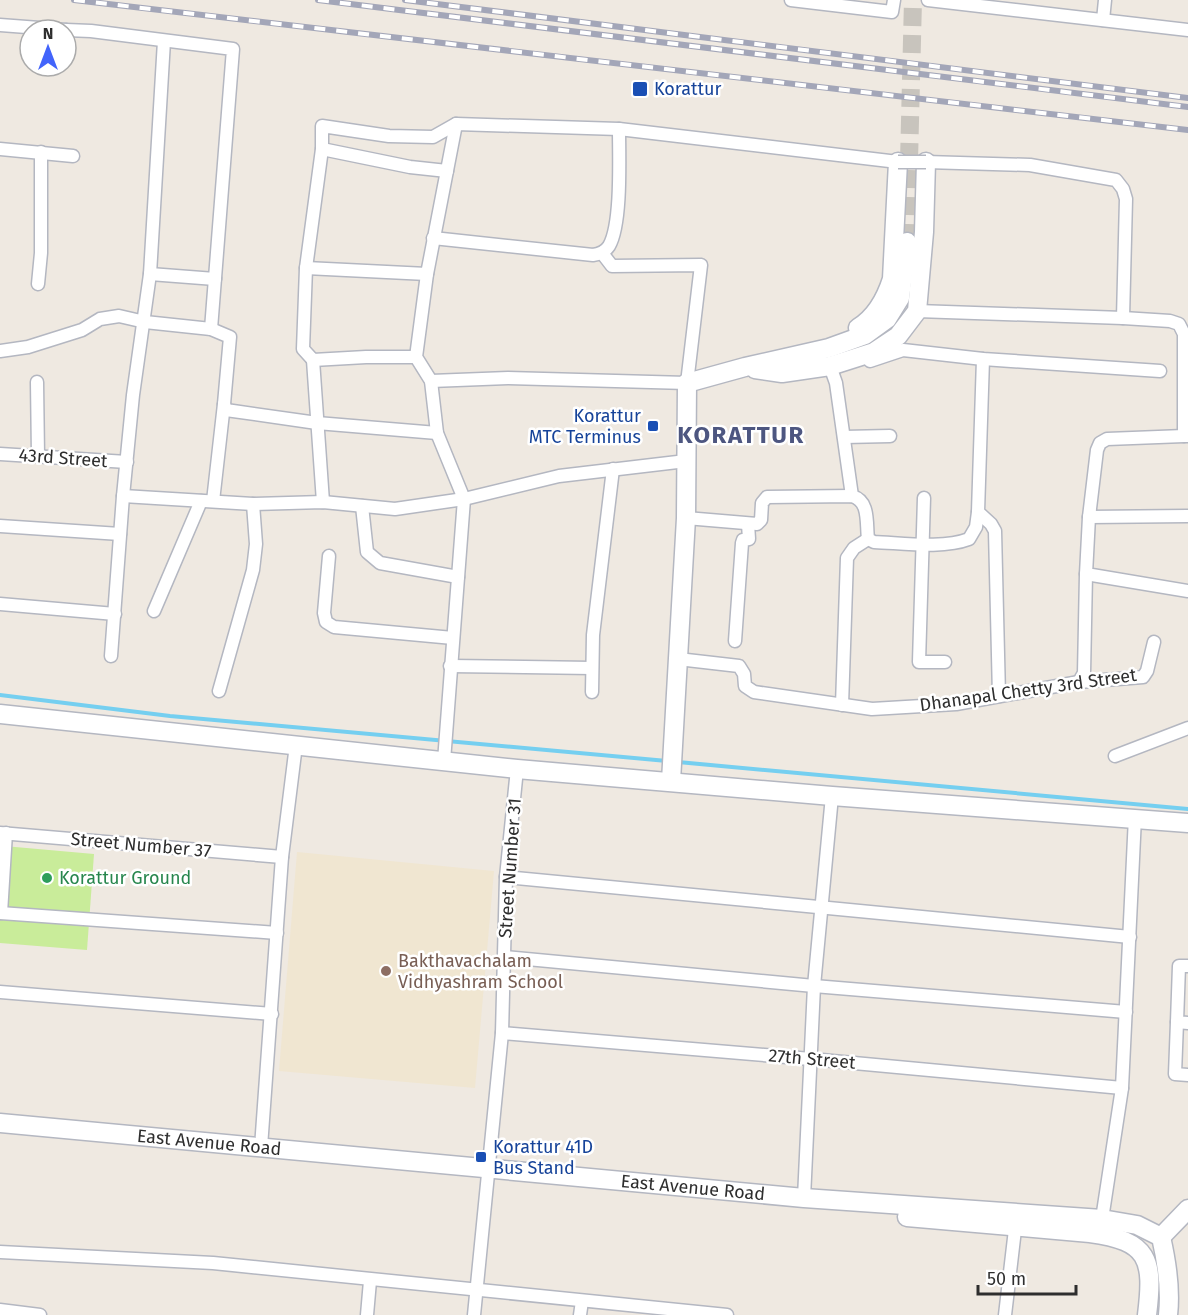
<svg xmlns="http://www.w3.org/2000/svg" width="1188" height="1315" font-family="'Fira Sans',sans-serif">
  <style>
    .education { fill: #f0e6d1 }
    .pitch { fill: #c9ec9a }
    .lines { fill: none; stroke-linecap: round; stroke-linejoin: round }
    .stream { stroke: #75cff0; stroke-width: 4 }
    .secondary-tunnel { stroke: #c8c4bd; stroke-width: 18; stroke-dasharray: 18 9; stroke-linecap: butt }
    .street-casing { stroke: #b4b7c1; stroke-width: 15 }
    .secondary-casing { stroke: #b4b7c1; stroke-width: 21 }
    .street { stroke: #fff; stroke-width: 12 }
    .secondary { stroke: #fff; stroke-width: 18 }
    .rail-casing { stroke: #a3a6b8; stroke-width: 6 }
    .rail { stroke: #fff; stroke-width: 4; stroke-dasharray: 11; stroke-linecap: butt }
    .street-bridge-casing { stroke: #b4b7c1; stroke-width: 15; stroke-linecap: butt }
    .street-bridge { stroke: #fff; stroke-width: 12 }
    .transit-dot { fill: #1a4fb4; stroke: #fff; stroke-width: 2 }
    .leisure-dot { fill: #2e9e5b; stroke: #fff; stroke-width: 2 }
    .education-dot { fill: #8d6e63; stroke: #fff; stroke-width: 2 }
    .labels { text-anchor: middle; stroke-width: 5; stroke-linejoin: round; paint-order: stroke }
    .transit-label { font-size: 18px; fill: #164399; stroke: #fff; text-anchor: start }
    .street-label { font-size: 18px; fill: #2e2e2e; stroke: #fff }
    .leisure-label { font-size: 18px; fill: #27864d; stroke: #fff; text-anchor: start }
    .education-label { font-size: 18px; fill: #785e54; stroke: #fff; text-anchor: start }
    .district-label { font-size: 24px; font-weight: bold; letter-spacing: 1.5px; fill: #4d5680; stroke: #fff }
  </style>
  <rect width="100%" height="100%" fill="#efe9e1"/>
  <!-- education -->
  <polygon class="education" points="297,852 494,871 475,1088 279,1071"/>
  <!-- pitch -->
  <polygon class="pitch" points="4,846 94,854 87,950 0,943 0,903"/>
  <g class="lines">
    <!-- stream -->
    <g class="stream">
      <polyline points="0,695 170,716 667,761"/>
      <polyline points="678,762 1188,809"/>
    </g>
    <!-- secondary-tunnel -->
    <polyline class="secondary-tunnel" points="907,242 913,0"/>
    <!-- street casing -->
    <g class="street-casing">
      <g id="street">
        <polyline points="791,0 892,12 894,0"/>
        <polyline points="928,0 1188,30"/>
        <polyline points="1103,20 1105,0"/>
        <polyline points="0,25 66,30"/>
        <polyline points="66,30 91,31 233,49 211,329"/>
        <polyline points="0,149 73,156"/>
        <polyline points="322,149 410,167 447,171"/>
        <polyline points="926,162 1030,165 1116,180 1123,189 1126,199 1123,318"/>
        <path d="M433,238L593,255C600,254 605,252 609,246C622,224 619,156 619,129"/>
        <polyline points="306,268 427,274"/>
        <polyline points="150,274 215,279"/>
        <polyline points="38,284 41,253 41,152"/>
        <polyline points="917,311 1123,318 1170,321 1179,324 1184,334 1184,436 1188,436"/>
        <polyline points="0,351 28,347 82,330 100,319 119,316 145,322 211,329 230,337 224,404 226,410 317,423 437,433"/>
        <polyline points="416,357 366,357 313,360 303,349 306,268 322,149 322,126 389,136 433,137 456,124 619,129 898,162"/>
        <polyline points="983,359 978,512 991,524 995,531 999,696"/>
        <polyline points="313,360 323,502"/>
        <polyline points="870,361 903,350 983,359 1160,371"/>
        <polyline points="830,366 836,383 852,496"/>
        <polyline points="431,381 508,378 687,383 701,265 612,266 602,253"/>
        <polyline points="37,382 38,456"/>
        <polyline points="1184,436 1107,439 1100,443 1097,450 1089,517 1188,516"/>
        <polyline points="844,437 890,436"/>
        <polyline points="0,454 127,462"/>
        <polyline points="123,496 253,504 323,502 395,509 464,499 559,476 686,461"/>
        <polyline points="924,498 919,662 945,662"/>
        <polyline points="213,501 224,404"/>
        <polyline points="362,506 367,552 380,563 458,577"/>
        <polyline points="1089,517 1086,574 1188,591"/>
        <path d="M686,518L757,524L761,520L762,503L767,497L852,496C870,501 866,523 868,539L874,542C902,543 943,549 969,539L976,527L978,512"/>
        <polyline points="0,526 120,534"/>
        <polyline points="329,556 324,613 326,622 334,627 453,638"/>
        <polyline points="0,604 115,614"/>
        <polyline points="154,611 201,501"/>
        <polyline points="735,641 742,543 743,540 749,539 748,524"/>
        <polyline points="111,656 123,496 133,395 150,274 164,41"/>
        <polyline points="678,659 739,666 744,674 745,686 754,692 872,709 956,704 1079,682 1143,677 1147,671 1154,642"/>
        <polyline points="450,666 592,668"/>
        <polyline points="1079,682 1084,673 1086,574"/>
        <polyline points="219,691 253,570 256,544 253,504"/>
        <polyline points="592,692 593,635 613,469"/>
        <polyline points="842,705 847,558 854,548 868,539"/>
        <polyline points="1115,756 1188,728"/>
        <polyline points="444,761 464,499 437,433 431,381 416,357 427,274 456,124"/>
        <polyline points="0,833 282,857"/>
        <polyline points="506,877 1130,937"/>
        <polyline points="0,913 277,933"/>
        <polyline points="1,913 6,833"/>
        <polyline points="505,957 814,986 1126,1012"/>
        <polyline points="1188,966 1179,966 1177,1022 1188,1023"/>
        <polyline points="0,992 272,1014"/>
        <polyline points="1177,1022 1175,1074 1188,1075"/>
        <polyline points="502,1033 811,1059 1122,1088"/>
        <polyline points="261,1147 282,857 296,745"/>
        <polyline points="804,1198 814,986 832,796"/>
        <polyline points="1102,1219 1122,1088 1135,817"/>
        <polyline points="0,1252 213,1263 727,1315"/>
        <polyline points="0,1310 40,1315"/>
        <polyline points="367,1315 370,1281"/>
        <polyline points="474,1315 502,1033 506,877 517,769"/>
        <polyline points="580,1315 582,1301"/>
        <polyline points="1005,1315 1016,1221"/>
      </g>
    </g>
    <!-- secondary casing -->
    <g class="secondary-casing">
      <g id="secondary">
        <path d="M858,328C876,317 886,298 892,279L898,162"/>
        <polyline points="755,369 782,373 830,366 874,352 898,336 917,311 924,232 926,162"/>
        <polyline points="0,714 517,769 832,796 1188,823"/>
        <polyline points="671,781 686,518 687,383 745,367 829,348 865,335 887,319 900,298 907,242"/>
        <path id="s1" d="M0,1123L804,1198L1102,1219L1137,1225L1161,1237C1167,1263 1171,1289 1168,1315"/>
        <path d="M907,1217L1090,1233C1149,1241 1154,1259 1147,1315"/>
        <polyline points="1161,1237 1188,1209"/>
      </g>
    </g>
    <!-- street -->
    <use href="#street" class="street"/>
    <!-- secondary -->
    <use href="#secondary" class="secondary"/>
    <!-- rail casing -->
    <g class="rail-casing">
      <g id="rail">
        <polyline points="74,0 1188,130"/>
        <polyline points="318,0 1188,107"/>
        <polyline points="405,0 1188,98"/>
      </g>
    </g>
    <!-- rail -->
    <use href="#rail" class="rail"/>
    <!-- street-bridge casing -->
    <g class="street-bridge-casing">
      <polyline id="street-bridge" points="898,162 926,162"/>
    </g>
    <!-- street-bridge -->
    <use href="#street-bridge" class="street-bridge"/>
  </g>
  <!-- markers -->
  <g class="transit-dot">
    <rect x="632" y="81" width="16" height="16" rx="3"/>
    <rect x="647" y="420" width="12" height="12" rx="3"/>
    <rect x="475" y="1151" width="12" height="12" rx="3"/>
  </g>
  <circle class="leisure-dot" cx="47" cy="878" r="6"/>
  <circle class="education-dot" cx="386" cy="971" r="6"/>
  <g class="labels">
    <!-- transit labels -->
    <g class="transit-label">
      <text x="654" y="95">Korattur</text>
      <text x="641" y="422" text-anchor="end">Korattur<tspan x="641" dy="21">MTC Terminus</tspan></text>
      <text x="493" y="1153">Korattur 41D<tspan x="493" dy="21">Bus Stand</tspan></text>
    </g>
    <!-- street labels -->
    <g class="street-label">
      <text transform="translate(63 458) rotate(4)" y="6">43rd Street</text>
      <text transform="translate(1028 690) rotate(-8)" y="6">Dhanapal Chetty 3rd Street</text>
      <text transform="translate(141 845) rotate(5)" y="6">Street Number 37</text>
      <text transform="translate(510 868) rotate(-86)" y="6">Street Number 31</text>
      <text transform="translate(812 1059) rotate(5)" y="6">27th Street</text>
      <text dy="6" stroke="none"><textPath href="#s1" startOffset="210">East Avenue Road</textPath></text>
      <text dy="6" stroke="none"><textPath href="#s1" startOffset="696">East Avenue Road</textPath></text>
    </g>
    <!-- leisure labels -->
    <g class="leisure-label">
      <text x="59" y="884">Korattur Ground</text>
    </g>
    <!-- education labels -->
    <g class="education-label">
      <text x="398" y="967">Bakthavachalam<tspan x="398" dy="21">Vidhyashram School</tspan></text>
    </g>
    <!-- district labels -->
    <g class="district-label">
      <text x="741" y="443">KORATTUR</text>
    </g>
  </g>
  <!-- north arrow -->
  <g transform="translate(48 48)"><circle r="28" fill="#ffffff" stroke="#ababab" stroke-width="1.5"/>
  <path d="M0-4.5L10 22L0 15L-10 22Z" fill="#4264fb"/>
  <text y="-9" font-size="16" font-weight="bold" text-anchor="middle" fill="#2e2e2e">N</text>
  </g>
  <!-- scale -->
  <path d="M978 1285v9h98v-9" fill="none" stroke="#2e2e2e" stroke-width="3"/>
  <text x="987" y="1285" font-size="18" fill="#2e2e2e" stroke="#ffffff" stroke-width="4.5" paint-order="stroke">50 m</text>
</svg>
